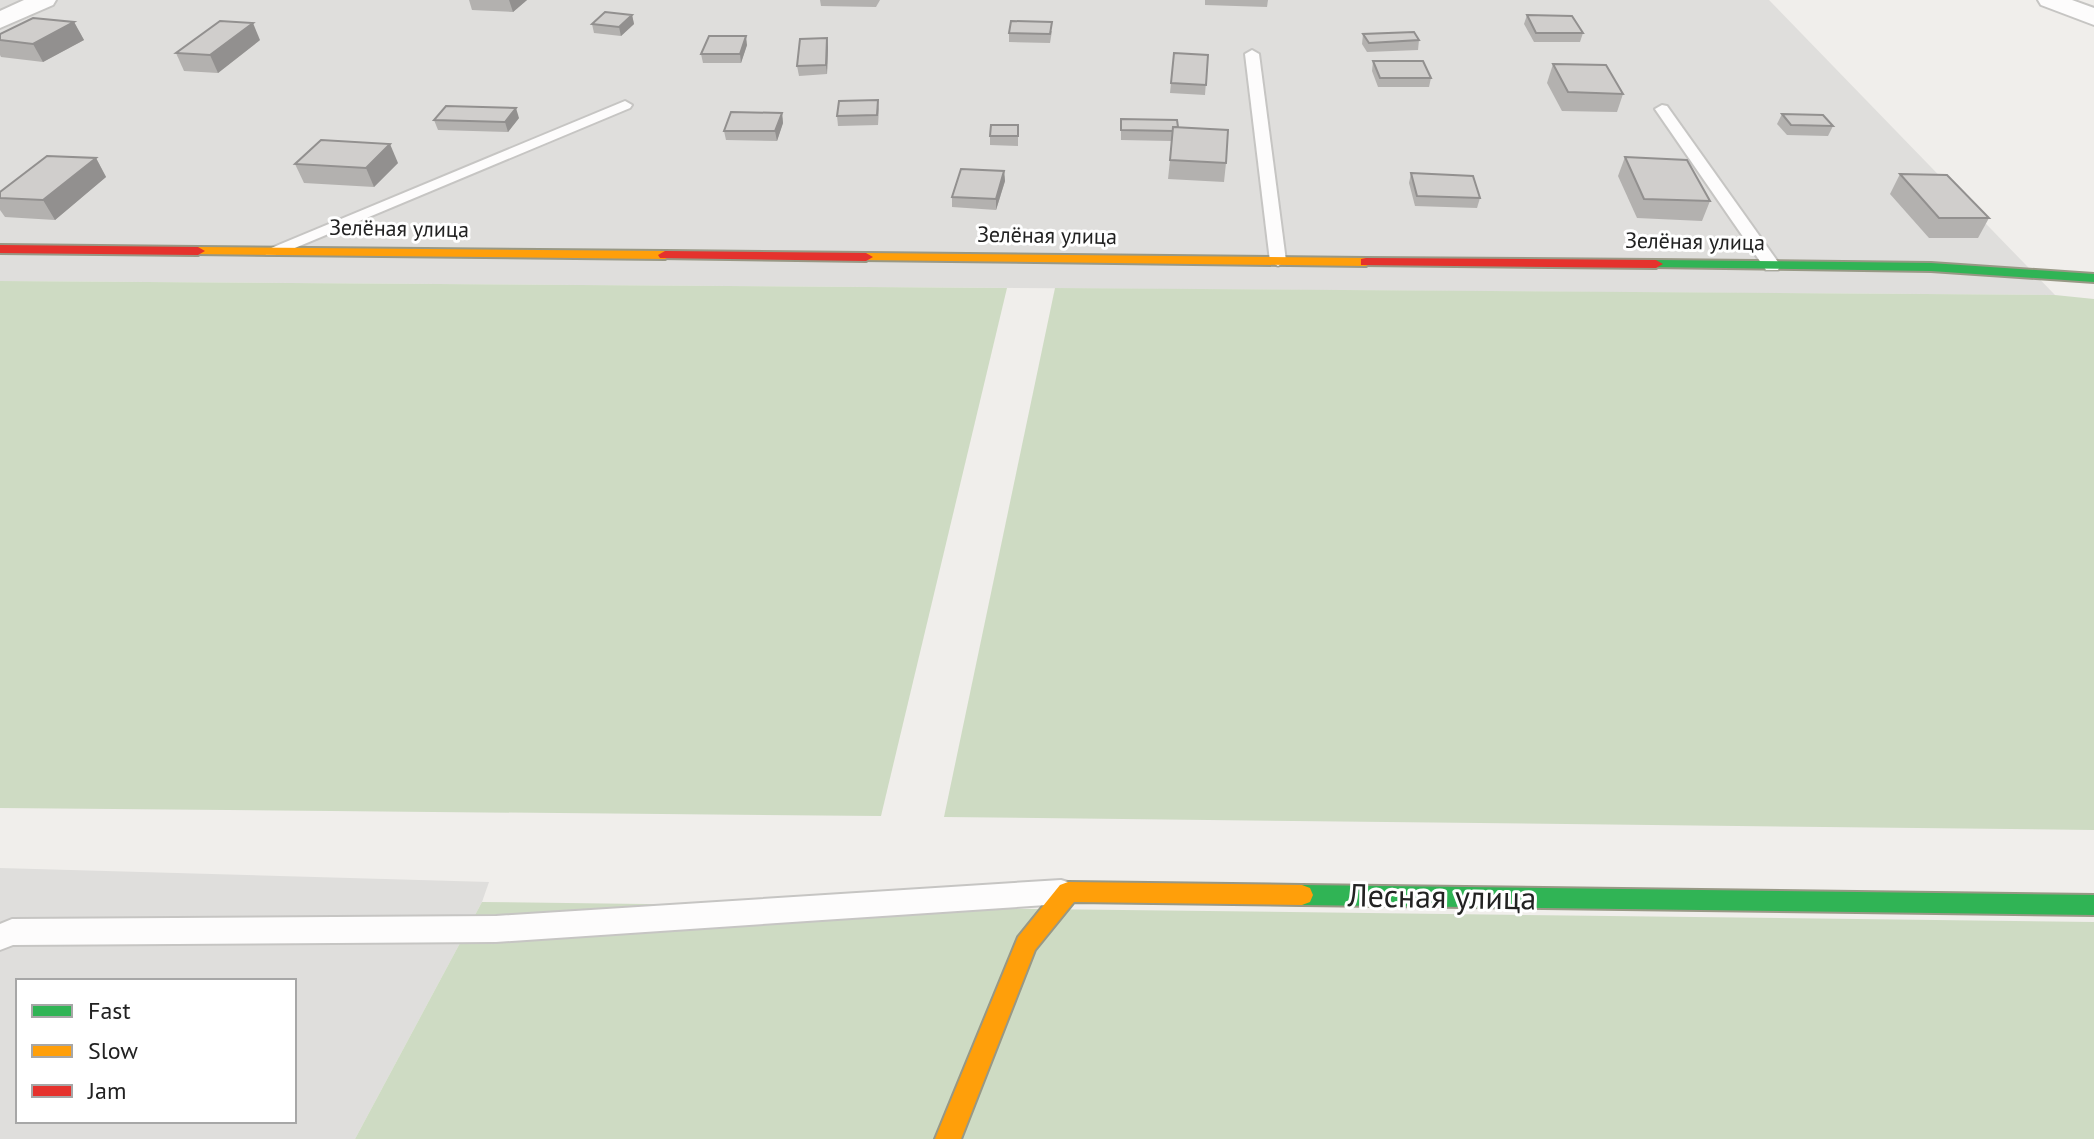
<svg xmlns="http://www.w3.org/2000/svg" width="2094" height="1139" font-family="'PT Sans',sans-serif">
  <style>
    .residential { fill: #dfdedc; fill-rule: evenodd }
    .forest { fill: #cedbc3 }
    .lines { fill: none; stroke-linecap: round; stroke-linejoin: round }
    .lane-casing { stroke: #c6c5c3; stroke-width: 4 }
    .street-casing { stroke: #c6c5c3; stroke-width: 4 }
    .fast-casing { stroke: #989885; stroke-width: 4 }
    .slow-casing { stroke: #989885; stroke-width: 4 }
    .jam-casing { stroke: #989885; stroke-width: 4 }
    .lane { fill: #fdfcfc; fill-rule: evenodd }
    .street { fill: #fdfcfc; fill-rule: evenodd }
    .fast { fill: #30b455; fill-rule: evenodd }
    .slow { fill: #ff9f0a; fill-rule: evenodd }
    .jam { fill: #e5322d; fill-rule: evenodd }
    .wall { fill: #b3b1af }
    .shaded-wall { fill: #92908f }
    .building { fill: #d0cecc; stroke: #92908f; stroke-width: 2 }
    .labels { text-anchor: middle; stroke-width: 6; stroke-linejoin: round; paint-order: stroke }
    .far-street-label { font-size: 22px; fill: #222; stroke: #fff }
    .near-street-label { font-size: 32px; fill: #222; stroke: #fff }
  </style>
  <rect width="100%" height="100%" fill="#f0eeeb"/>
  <!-- residential -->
  <g class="residential">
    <polygon points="0,0 1769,0 2055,295 0,281"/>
    <path d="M0,868L489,882L482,902L355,1139H0ZM18,981H294V1121H18Z"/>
  </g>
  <!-- forest -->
  <g class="forest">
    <polygon points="0,281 1007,288 881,816 0,808"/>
    <polygon points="1055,288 2055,295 2094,299 2094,830 944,817"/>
    <polygon points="482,902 2094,922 2094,1139 355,1139"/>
  </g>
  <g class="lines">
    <!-- lane casing -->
    <g class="lane-casing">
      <g id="lane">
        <polygon points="1252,50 1259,54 1286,261 1278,266 1270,261 1245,54"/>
        <polygon points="625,101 632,105 630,108 278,255 266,255 264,251"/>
        <polygon points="1662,105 1667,106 1778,262 1780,266 1778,270 1766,270 1655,109"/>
        <polygon points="1061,880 1071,883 1075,892 1071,901 1061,904 496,942 13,945 0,950 0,924 12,919 496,916"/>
      </g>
    </g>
    <!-- street casing -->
    <g class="street-casing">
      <g id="street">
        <polygon points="24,0 56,0 53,5 0,28 0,11"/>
        <polygon points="2038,0 2072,0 2094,8 2094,25 2041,5"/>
      </g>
    </g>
    <!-- fast casing -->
    <g class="fast-casing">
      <g id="fast">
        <polygon points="1656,260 1931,263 2094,274 2094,282 1931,271 1651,267 1651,261"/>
        <polygon points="1302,885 2094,895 2094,915 1302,905 1294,902 1291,895 1294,888"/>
      </g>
    </g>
    <!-- slow casing -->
    <g class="slow-casing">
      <g id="slow">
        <polygon points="198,247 665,251 672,255 665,259 193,254 193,248"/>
        <polygon points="866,253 1366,258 1373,262 1366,266 861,260 859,257"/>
        <polygon points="1068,882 1302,885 1310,888 1313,895 1310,902 1302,905 1074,902 1035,950 961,1139 935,1139 1018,937 1060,885"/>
      </g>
    </g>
    <!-- jam casing -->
    <g class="jam-casing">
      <g id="jam">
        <polygon points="0,245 198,247 205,251 198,255 0,253"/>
        <polygon points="665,251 866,253 873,257 866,261 660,258 658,255"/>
        <polygon points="1366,258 1656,260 1663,264 1656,268 1361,265 1361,259"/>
      </g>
    </g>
    <!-- lane -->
    <use href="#lane" class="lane"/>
    <!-- street -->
    <use href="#street" class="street"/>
    <!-- fast -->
    <use href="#fast" class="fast"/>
    <!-- slow -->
    <use href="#slow" class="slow"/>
    <!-- jam -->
    <use href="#jam" class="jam"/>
  </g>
  <!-- wall -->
  <g class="wall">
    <polygon points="469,0 527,0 513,12 472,10"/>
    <polygon points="820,0 880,0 876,7 821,6"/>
    <polygon points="1205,0 1268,0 1267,7 1205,5"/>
    <polygon points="632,15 634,24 621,36 594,33 592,24"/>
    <polygon points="1527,15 1583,33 1580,42 1534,42 1524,24"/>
    <polygon points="74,22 84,40 43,62 1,57 0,55 0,34"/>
    <polygon points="1052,31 1050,43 1009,42 1009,33"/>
    <polygon points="1363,34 1419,40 1418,50 1367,52 1362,44"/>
    <polygon points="827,38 828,47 827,74 799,76 797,66"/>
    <polygon points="260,40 218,73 184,71 176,53"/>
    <polygon points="747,45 741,63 703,63 701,54"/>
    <polygon points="1174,53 1208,55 1205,95 1170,93"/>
    <polygon points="1373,61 1431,78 1429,87 1378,87 1372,71"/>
    <polygon points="1553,64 1623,94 1617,112 1562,111 1547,83"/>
    <polygon points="878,100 879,109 878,125 838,126 837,116"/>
    <polygon points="782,113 783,123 777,141 726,140 724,131"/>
    <polygon points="1782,114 1833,126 1828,136 1787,135 1777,124"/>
    <polygon points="519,118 508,132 438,130 434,120"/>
    <polygon points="1121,119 1178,127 1226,163 1224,182 1168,179 1172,141 1121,140"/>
    <polygon points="1018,125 1018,146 990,145 990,136"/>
    <polygon points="1625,157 1710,201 1702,221 1637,218 1618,176"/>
    <polygon points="96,158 106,177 55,220 5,217 0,210 0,192"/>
    <polygon points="398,163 374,187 304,183 295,164"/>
    <polygon points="1004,171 1005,181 996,210 952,207 952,197"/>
    <polygon points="1411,173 1480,198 1477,208 1415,206 1409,183"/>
    <polygon points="1900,174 1989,218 1978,238 1929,238 1890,194"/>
  </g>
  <!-- shaded-wall -->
  <g class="shaded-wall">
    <polygon points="509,0 527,0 513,12"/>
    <polygon points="632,15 634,24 621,36 619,27"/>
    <polygon points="74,22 84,40 43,62 33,44"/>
    <polygon points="253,23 260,40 218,73 210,55"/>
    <polygon points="746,36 747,45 741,63 740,54"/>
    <polygon points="827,38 828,47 827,74 826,65"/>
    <polygon points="516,108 519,118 508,132 505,122"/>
    <polygon points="782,113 783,123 777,141 775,131"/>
    <polygon points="390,144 398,163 374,187 366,168"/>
    <polygon points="96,158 106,177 55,220 43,200"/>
    <polygon points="1004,171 1005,181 996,210 996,199"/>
  </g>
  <!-- building -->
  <g class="building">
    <polygon points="605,12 632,15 619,27 592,24"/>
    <polygon points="1527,15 1572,16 1583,33 1536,33"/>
    <polygon points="33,18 74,22 33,44 0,40 0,34"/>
    <polygon points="220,21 253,23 210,55 176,53"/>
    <polygon points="1011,21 1052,22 1050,34 1009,33"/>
    <polygon points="1414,32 1419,40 1369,43 1363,34"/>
    <polygon points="709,36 746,36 740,54 701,54"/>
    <polygon points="827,38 826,65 797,66 800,39"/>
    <polygon points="1174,53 1208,55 1206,85 1171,83"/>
    <polygon points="1373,61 1423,61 1431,78 1380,78"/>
    <polygon points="1553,64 1606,65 1623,94 1568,92"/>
    <polygon points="878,100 877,115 837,116 839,101"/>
    <polygon points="446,106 516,108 505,122 434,120"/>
    <polygon points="731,112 782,113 775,131 724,131"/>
    <polygon points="1782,114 1823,115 1833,126 1791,125"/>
    <polygon points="1121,119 1177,120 1178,127 1173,127 1173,131 1121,130"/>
    <polygon points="991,125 1018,125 1018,136 990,136"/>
    <polygon points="1173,127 1228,130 1226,163 1170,160"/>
    <polygon points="321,140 390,144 366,168 295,164"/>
    <polygon points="47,156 96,158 43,200 0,198 0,192"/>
    <polygon points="1625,157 1687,160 1710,201 1644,199"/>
    <polygon points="961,169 1004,171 996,199 952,197"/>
    <polygon points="1411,173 1473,176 1480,198 1417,196"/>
    <polygon points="1900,174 1947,175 1989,218 1939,218"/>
  </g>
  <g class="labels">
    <!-- far-street labels -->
    <g class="far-street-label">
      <text transform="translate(399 228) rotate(1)" y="8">Зелёная улица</text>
      <text transform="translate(1047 235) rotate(1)" y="8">Зелёная улица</text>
      <text transform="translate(1695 241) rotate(1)" y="8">Зелёная улица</text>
    </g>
    <!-- near-street labels -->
    <g class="near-street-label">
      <text transform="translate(1442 897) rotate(1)" y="11">Лесная улица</text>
    </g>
  </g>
  <!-- legend -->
  <rect x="16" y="979" width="280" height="144" fill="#ffffff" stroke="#a7a7a7" stroke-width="2"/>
  <rect x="32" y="1005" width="40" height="12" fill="#30b455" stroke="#a7a7a7" stroke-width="2"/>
  <text x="88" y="1019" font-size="24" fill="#222222">Fast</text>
  <rect x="32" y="1045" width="40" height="12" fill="#ff9f0a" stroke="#a7a7a7" stroke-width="2"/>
  <text x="88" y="1059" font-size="24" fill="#222222">Slow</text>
  <rect x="32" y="1085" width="40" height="12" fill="#e5322d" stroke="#a7a7a7" stroke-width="2"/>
  <text x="88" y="1099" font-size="24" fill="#222222">Jam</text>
</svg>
